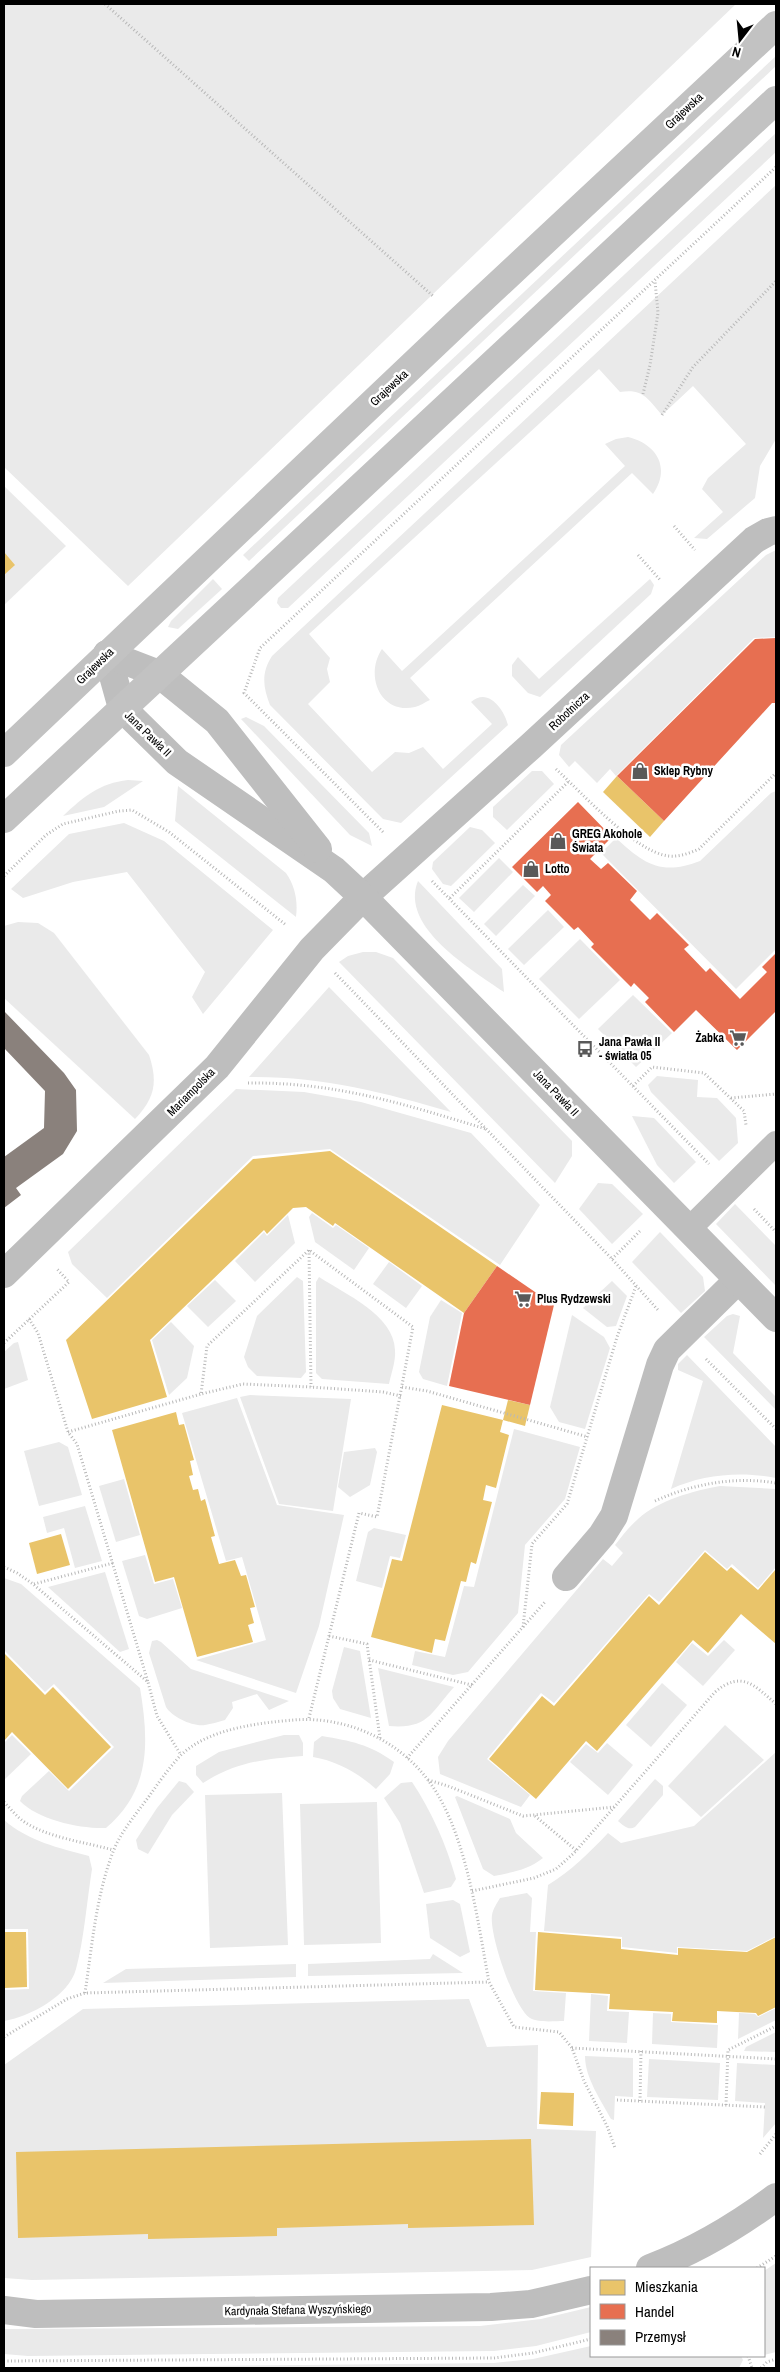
<svg xmlns="http://www.w3.org/2000/svg" width="780" height="2372" font-family="'Archivo Narrow',sans-serif">
  <style>
    .green { fill: #eaeaea }
    .homes { fill: #e9c46a }
    .shops { fill: #e76f51 }
    .industry { fill: #8a817c }
    .lines { fill: none; stroke-linecap: round; stroke-linejoin: round }
    .path { stroke: #b8b8b8; stroke-width: 3; stroke-dasharray: 1 2.5; stroke-linecap: butt }
    .service { stroke: #bebebe; stroke-width: 24 }
    .minor { stroke: #bebebe; stroke-width: 28 }
    .tertiary { stroke: #bebebe; stroke-width: 28 }
    .secondary { stroke: #c2c2c2; stroke-width: 28 }
    .labels { text-anchor: middle; stroke-width: 5; stroke-linejoin: round; paint-order: stroke }
    .street-label { font-size: 12px; fill: #000; stroke: #fff }
    .poi-label { font-size: 12px; font-weight: bold; fill: #000; stroke: #fff; text-anchor: start }
  </style>
  <rect width="100%" height="100%" fill="#fff"/>
  <!-- green -->
  <g class="green">
    <polygon points="4,4 736,4 128,586 4,467"/>
    <polygon points="776,56 776,66 249,561 243,555"/>
    <polygon points="776,133 776,152 288,608 281,608 277,603 278,598"/>
    <path d="M776,185V439L760,466L755,498L707,539L694,538L723,512L702,489L708,478L746,444L693,386L662,415C648,399 643,388 620,392L599,369L309,634L330,658L327,669L330,682L308,704L372,772L395,752L409,753L423,747L443,769L492,724L471,702C488,687 504,709 508,725L401,823L383,819L270,705C263,687 261,673 272,656Z"/>
    <path d="M628,437C657,444 671,468 653,494L632,473L410,678L430,700C425,702 420,706 415,707C381,715 364,676 382,649L402,671L625,466L605,444L616,439Z"/>
    <polygon points="4,486 66,546 4,605"/>
    <polygon points="776,550 776,637 754,638 616,776 610,769 597,783 575,761 569,767 559,755 561,745 766,555"/>
    <polygon points="213,579 222,589 178,629 168,627 171,621"/>
    <polygon points="650,579 654,585 651,594 540,697 528,693 512,676 512,665 518,657 539,679"/>
    <polygon points="246,717 264,726 369,833 372,846 350,835 241,719"/>
    <polygon points="532,771 542,771 554,784 507,830 493,817 493,807"/>
    <path d="M128,780L143,781L104,807L63,816C83,797 100,783 128,780Z"/>
    <path d="M178,786L286,873C295,886 298,901 296,917L175,821Z"/>
    <path d="M776,791V949L736,989L601,853L616,838C644,864 661,876 700,861L771,793Z"/>
    <polygon points="124,823 164,841 273,930 203,1014 192,997 205,972 127,872 73,882 23,898 11,889 69,834"/>
    <polygon points="470,827 482,830 495,843 451,886 443,884 432,869 433,862"/>
    <polygon points="499,858 513,872 474,912 459,898"/>
    <path d="M418,881L502,969L504,992C472,970 399,927 418,881Z"/>
    <polygon points="523,885 535,896 496,936 484,924"/>
    <polygon points="548,910 564,927 524,965 508,949"/>
    <path d="M18,922L38,923L54,933L149,1055C158,1082 155,1098 135,1119L4,998V926Z"/>
    <polygon points="580,939 620,980 579,1019 539,979"/>
    <polygon points="363,952 376,952 393,958 572,1141 572,1156 555,1183 339,962 348,956"/>
    <path d="M329,987L451,1112C383,1092 320,1076 249,1077Z"/>
    <polygon points="633,995 672,1033 636,1067 598,1029"/>
    <polygon points="657,1076 698,1080 697,1097 717,1098 736,1118 738,1143 719,1161 651,1092 648,1085"/>
    <polygon points="236,1089 304,1092 361,1102 471,1133 540,1205 500,1265 330,1149 253,1156 107,1298 72,1264 68,1252"/>
    <polygon points="632,1116 654,1118 696,1162 674,1183 657,1165"/>
    <polygon points="598,1183 612,1184 643,1214 612,1244 579,1209"/>
    <polygon points="735,1204 776,1246 776,1286 716,1224"/>
    <polygon points="312,1213 333,1228 336,1225 369,1248 354,1270 315,1242 309,1217"/>
    <polygon points="288,1215 295,1243 255,1282 235,1261 264,1232 267,1236"/>
    <polygon points="660,1232 703,1277 705,1291 681,1313 632,1262"/>
    <polygon points="389,1262 422,1286 406,1308 373,1284"/>
    <polygon points="297,1277 303,1281 306,1372 301,1378 257,1376 248,1367 244,1357 257,1316"/>
    <path d="M319,1277C345,1294 394,1315 395,1350C396,1361 391,1374 389,1384L322,1379L316,1373V1282Z"/>
    <polygon points="215,1280 236,1301 208,1327 187,1306"/>
    <polygon points="612,1281 627,1296 616,1326 607,1327 583,1308"/>
    <polygon points="441,1300 462,1313 447,1386 423,1379 419,1372 430,1317"/>
    <polygon points="733,1314 740,1316 733,1353 776,1397 776,1410 704,1337 727,1316"/>
    <polygon points="572,1315 604,1337 610,1348 585,1429 559,1422 550,1407"/>
    <polygon points="171,1322 194,1346 187,1378 169,1395 152,1340"/>
    <polygon points="18,1342 28,1380 4,1389 4,1352 14,1343"/>
    <path d="M687,1355L776,1447V1478C742,1471 703,1474 671,1489L703,1381L678,1370V1364Z"/>
    <polygon points="250,1395 351,1399 333,1511 279,1504 240,1397"/>
    <polygon points="237,1398 277,1505 344,1515 319,1626 296,1693 196,1660 266,1640 242,1557 226,1561 182,1413"/>
    <polygon points="514,1429 580,1447 565,1499 525,1545 518,1613 468,1672 453,1675 412,1665 415,1651 445,1657 464,1586 474,1587"/>
    <polygon points="59,1442 68,1447 82,1495 39,1506 24,1451"/>
    <polygon points="375,1448 377,1452 370,1485 350,1497 338,1487 344,1452"/>
    <polygon points="124,1479 140,1535 116,1542 99,1486"/>
    <path d="M720,1486L776,1489V1567L758,1588L732,1564L727,1569L705,1550L659,1602L649,1594L554,1703L541,1693L487,1759L530,1795L521,1807L440,1774L438,1757L448,1741L603,1559L612,1566L623,1553L615,1545C622,1536 629,1527 638,1519C659,1500 693,1491 720,1486Z"/>
    <polygon points="85,1506 102,1561 75,1568 64,1528 47,1533 43,1517"/>
    <polygon points="374,1528 406,1535 400,1558 390,1556 382,1588 356,1581 368,1532"/>
    <polygon points="145,1555 154,1584 173,1579 182,1608 147,1619 139,1616 122,1561"/>
    <polygon points="105,1572 129,1649 120,1652 48,1587"/>
    <path d="M4,1578L21,1584L140,1688C149,1742 151,1790 106,1828C81,1829 38,1820 20,1801L22,1796L49,1771L69,1791L114,1747L54,1684L45,1692L4,1650Z"/>
    <path d="M157,1640L161,1642L191,1669L289,1701L269,1710L257,1694L232,1702L233,1708L225,1720C218,1722 211,1724 205,1725C193,1727 172,1717 166,1707L149,1653L152,1641Z"/>
    <polygon points="724,1640 735,1650 703,1686 676,1662 692,1643 708,1656"/>
    <polygon points="344,1647 360,1651 371,1718 340,1709 333,1698 332,1691"/>
    <path d="M378,1668L454,1687C430,1714 428,1729 389,1726Z"/>
    <polygon points="662,1683 687,1705 651,1747 626,1725"/>
    <polygon points="725,1725 764,1760 701,1817 668,1786"/>
    <polygon points="12,1735 31,1754 4,1780 4,1743"/>
    <path d="M284,1735H299L303,1743V1756C264,1759 236,1762 203,1783L196,1775V1766L219,1752Z"/>
    <path d="M322,1736C351,1741 369,1744 394,1762L390,1774L376,1789C358,1773 337,1761 313,1757L314,1742Z"/>
    <polygon points="607,1743 633,1765 608,1795 570,1762 586,1744 598,1753"/>
    <path d="M776,1752V1936L747,1951L677,1947V1953L622,1947V1937L544,1931L548,1885C571,1871 589,1853 608,1833L621,1843L694,1826Z"/>
    <path d="M655,1779L663,1786V1795L635,1827C628,1831 623,1825 618,1821Z"/>
    <polygon points="179,1781 186,1783 194,1792 172,1815 148,1854 138,1849 136,1840 157,1808"/>
    <path d="M412,1782C432,1812 446,1844 456,1879L451,1887L424,1893L400,1823L384,1798L401,1783Z"/>
    <polygon points="282,1793 288,1945 210,1948 205,1795"/>
    <path d="M457,1796L510,1819L516,1833L543,1858C528,1870 513,1872 494,1876L483,1869L455,1797Z"/>
    <polygon points="377,1802 381,1943 304,1945 300,1804"/>
    <path d="M4,1820C28,1841 59,1848 89,1856L92,1869C87,1900 84,1940 76,1969C69,1996 29,2017 4,2021V1990L29,1989L28,1929H4Z"/>
    <path d="M527,1893L532,1898L530,1932H536L533,1991L566,1993L564,2021C554,2021 539,2023 530,2018C514,2008 489,1934 492,1915C493,1909 497,1903 500,1898Z"/>
    <polygon points="453,1900 460,1904 470,1952 460,1957 430,1938 426,1904"/>
    <polygon points="433,1954 463,1973 308,1976 308,1964 430,1959"/>
    <polygon points="296,1964 296,1977 103,1983 126,1969"/>
    <polygon points="591,1994 608,1996 607,2011 629,2012 627,2043 589,2041"/>
    <polygon points="469,1999 487,2047 538,2045 537,2129 596,2131 591,2257 532,2270 32,2280 4,2278 4,2065 83,2009"/>
    <polygon points="776,2008 776,2020 738,2039 739,2013 755,2014 758,2017"/>
    <polygon points="653,2013 671,2014 671,2022 718,2025 717,2048 652,2044"/>
    <polygon points="776,2032 776,2052 744,2051 746,2047"/>
    <path d="M585,2056L633,2058V2097L615,2096L614,2120L611,2119C601,2100 585,2078 585,2056Z"/>
    <polygon points="649,2059 720,2063 718,2100 647,2097"/>
    <polygon points="737,2063 776,2065 776,2123 763,2138 765,2103 735,2101"/>
    <polygon points="776,2263 776,2352 764,2355 764,2271"/>
    <polygon points="591,2307 591,2332 536,2346 494,2351 28,2356 4,2354 4,2329 480,2326 541,2319"/>
    <polygon points="591,2346 591,2356 741,2356 743,2360 739,2368 4,2368 494,2363 533,2359"/>
  </g>
  <!-- homes -->
  <g class="homes">
    <polygon points="4,552 15,565 4,575"/>
    <polygon points="617,776 664,821 650,837 603,792"/>
    <polygon points="330,1151 497,1266 464,1313 335,1223 333,1226 306,1207 293,1208 267,1234 264,1230 150,1340 167,1397 92,1419 66,1340 253,1159"/>
    <polygon points="508,1400 530,1405 525,1426 503,1420"/>
    <polygon points="442,1405 503,1420 500,1432 509,1435 496,1488 486,1485 483,1500 492,1502 476,1564 471,1562 466,1582 461,1581 445,1641 435,1639 432,1653 371,1637 392,1559 402,1561"/>
    <polygon points="176,1412 179,1425 184,1424 194,1460 190,1461 193,1475 189,1476 193,1490 198,1489 201,1501 205,1499 215,1536 211,1537 219,1564 235,1560 241,1576 246,1575 255,1607 250,1608 254,1623 248,1625 253,1642 197,1657 174,1577 155,1582 112,1430"/>
    <polygon points="61,1534 70,1565 37,1574 29,1543"/>
    <polygon points="705,1552 727,1571 731,1567 758,1590 776,1569 776,1644 741,1614 708,1653 693,1640 597,1751 586,1741 536,1799 489,1759 542,1696 554,1706 649,1596 659,1605"/>
    <polygon points="4,1653 45,1695 53,1687 111,1747 68,1789 12,1732 4,1741"/>
    <polygon points="4,1932 26,1932 27,1987 4,1988"/>
    <polygon points="538,1932 621,1939 621,1949 678,1955 678,1948 747,1952 776,1937 776,2007 758,2016 756,2013 717,2011 717,2023 672,2021 673,2012 609,2009 610,1994 535,1990"/>
    <polygon points="541,2092 574,2093 573,2126 539,2124"/>
    <polygon points="531,2139 534,2225 408,2228 408,2224 277,2228 277,2236 235,2237 148,2239 148,2234 18,2238 16,2152"/>
  </g>
  <!-- shops -->
  <g class="shops">
    <polygon points="776,638 776,703 772,703 664,821 617,776 755,639"/>
    <polygon points="578,802 612,837 590,859 601,869 608,863 637,891 630,900 650,920 657,913 689,945 684,949 706,972 710,968 740,999 767,972 762,967 776,953 776,1011 737,1050 696,1010 674,1032 645,1002 649,998 634,983 631,987 591,947 594,944 578,927 574,930 545,901 551,895 543,886 537,892 512,867"/>
    <polygon points="497,1266 554,1305 530,1405 449,1386 464,1313"/>
  </g>
  <!-- industry -->
  <polygon class="industry" points="4,1011 64,1073 76,1090 77,1131 63,1154 16,1188 21,1195 4,1208 4,1157 44,1128 45,1091 4,1048"/>
  <g class="lines">
    <!-- path -->
    <g class="path">
      <polyline points="105,4 433,296"/>
      <polyline points="643,394 650,365 658,313 655,281"/>
      <polyline points="662,415 693,367 776,281"/>
      <polyline points="674,526 695,550"/>
      <polyline points="638,555 661,581"/>
      <path d="M556,769C582,793 636,853 669,856C680,857 690,853 699,849L776,773"/>
      <polyline points="383,832 244,693 260,648 776,167"/>
      <polyline points="4,876 46,835 63,824 119,811 132,810 169,832 286,925"/>
      <polyline points="432,881 709,1164"/>
      <polyline points="450,898 569,781"/>
      <polyline points="335,973 612,1259 658,1310"/>
      <path d="M248,1083C336,1082 404,1104 486,1129"/>
      <polyline points="633,1086 652,1067 704,1073 744,1111 746,1125"/>
      <polyline points="731,1098 776,1094"/>
      <polyline points="754,1209 776,1232"/>
      <polyline points="309,1250 311,1387"/>
      <polyline points="612,1259 641,1230"/>
      <polyline points="29,1319 38,1333 68,1432 77,1444 148,1682"/>
      <polyline points="4,1343 69,1282 57,1269"/>
      <polyline points="706,1359 776,1429"/>
      <polyline points="402,1387 427,1391 588,1437"/>
      <polyline points="68,1432 201,1394"/>
      <path d="M655,1501C692,1484 735,1476 776,1483"/>
      <polyline points="4,1567 17,1573 33,1584 148,1682 157,1716 181,1755"/>
      <polyline points="34,1584 113,1563"/>
      <polyline points="523,1627 532,1544 567,1504 617,1337 636,1286"/>
      <polyline points="329,1636 367,1644 380,1738"/>
      <polyline points="369,1660 472,1685"/>
      <polyline points="309,1718 359,1513 377,1517 413,1327 309,1250 207,1346 201,1394 243,1384 311,1387 383,1392 401,1396"/>
      <polyline points="407,1758 545,1602"/>
      <polyline points="428,1780 448,1786 523,1816 614,1807"/>
      <path d="M4,1802C10,1808 16,1816 23,1821C48,1838 85,1842 113,1850"/>
      <polyline points="535,1816 577,1851"/>
      <path d="M472,1891L534,1878L556,1869L574,1853L715,1692C742,1670 754,1685 776,1704"/>
      <path d="M85,1993C92,1946 96,1896 113,1852C121,1831 137,1813 150,1795C159,1782 169,1768 180,1756C207,1729 257,1723 294,1720C342,1716 393,1737 424,1775C466,1825 477,1919 489,1982"/>
      <polyline points="4,2037 67,1999 85,1993 489,1982 514,2027 559,2032 572,2048 584,2081 607,2126 615,2148"/>
      <polyline points="572,2048 776,2059"/>
      <polyline points="617,2100 765,2107"/>
      <polyline points="640,2101 641,2051"/>
      <polyline points="726,2105 728,2050 776,2026"/>
      <polyline points="760,2154 776,2134"/>
      <polyline points="757,2268 776,2256"/>
      <polyline points="748,2356 752,2368"/>
      <polyline points="4,2361 494,2358 533,2353 591,2339"/>
      <polyline points="761,2368 767,2362 776,2359"/>
    </g>
    <!-- service -->
    <polyline class="service" points="688,1230 776,1143"/>
    <!-- minor -->
    <g class="minor">
      <polyline points="4,1274 217,1067 312,949 363,897 531,746 754,540 768,532 776,530"/>
      <polyline points="566,1577 602,1535 614,1516 660,1365 667,1350 738,1280"/>
      <path d="M650,2268C695,2251 737,2226 776,2197"/>
      <polyline points="4,2310 36,2314 491,2307 531,2304 591,2290"/>
    </g>
    <!-- tertiary -->
    <g class="tertiary">
      <polyline points="107,654 122,708 177,762 334,870 363,897 776,1318"/>
      <polyline points="107,654 159,674 217,721 318,849"/>
    </g>
    <!-- secondary -->
    <g class="secondary">
      <polyline points="4,753 459,321 776,25"/>
      <polyline points="4,819 776,100"/>
    </g>
  </g>
  <!-- icons -->
  <defs>
    <g id="shop-bare" transform="scale(1.35)"><path d="M-5-2.5h2.3a2.7 3.5 0 0 1 5.4 0H5L5.5 6h-11ZM-1.5-2.5h3a1.5 2.3 0 0 0-3 0Z" fill="#595959" stroke="#fff" stroke-width="2.5" paint-order="stroke"/></g>
    <g id="supermarket-bare" transform="scale(1.35)"><path d="M-6-5.5h2.5l.6 2H6L4.5 2H-2.5L-4.4-4H-6ZM-1.5 3.2a1.3 1.3 0 1 0 .1 0ZM3 3.2a1.3 1.3 0 1 0 .1 0Z" fill="#595959" stroke="#fff" stroke-width="2.5" paint-order="stroke"/></g>
    <g id="bus-bare" transform="scale(1.35)"><path d="M-5-6H5V4H4V6H2V4H-2V6H-4V4H-5ZM-3.5-4V0h7V-4ZM-3.5 1.2v1.5H-2V1.2ZM2 1.2v1.5H3.5V1.2Z" fill="#595959" stroke="#fff" stroke-width="2.5" paint-order="stroke"/></g>
  </defs>
  <g fill-rule="evenodd">
    <use href="#shop-bare" x="640" y="771"/>
    <use href="#shop-bare" x="558" y="841"/>
    <use href="#shop-bare" x="531" y="869"/>
    <use href="#supermarket-bare" x="738" y="1038"/>
    <use href="#bus-bare" x="585" y="1049"/>
    <use href="#supermarket-bare" x="523" y="1299"/>
  </g>
  <g class="labels">
    <!-- street labels -->
    <g class="street-label">
      <text transform="translate(684 111) rotate(-43)" y="4">Grajewska</text>
      <text transform="translate(389 388) rotate(-43)" y="4">Grajewska</text>
      <text transform="translate(95 666) rotate(-44)" y="4">Grajewska</text>
      <text transform="translate(569 711) rotate(-43)" y="4">Robotnicza</text>
      <text transform="translate(148 734) rotate(44)" y="4">Jana Pawła II</text>
      <text transform="translate(191 1092) rotate(-45)" y="4">Mariampolska</text>
      <text transform="translate(556 1093) rotate(46)" y="4">Jana Pawła II</text>
      <text transform="translate(298 2310) rotate(-1)" y="4">Kardynała Stefana Wyszyńskiego</text>
    </g>
    <!-- poi labels -->
    <g class="poi-label">
      <text x="654" y="775">Sklep Rybny</text>
      <text x="572" y="838">GREG Akohole<tspan x="572" dy="14">Świata</tspan></text>
      <text x="545" y="873">Lotto</text>
      <text x="724" y="1042" text-anchor="end">Żabka</text>
      <text x="599" y="1046">Jana Pawła II<tspan x="599" dy="14">- światła 05</tspan></text>
      <text x="537" y="1303">Plus Rydzewski</text>
    </g>
  </g>
  <!-- border -->
  <rect width="780" height="2372" fill="none" stroke="#000000" stroke-width="10"/>
  <!-- legend -->
  <rect x="590" y="2267" width="175" height="90" fill="#ffffff" stroke="#999999"/>
  <rect x="600" y="2280" width="25" height="15" fill="#e9c46a" stroke="#999999"/>
  <text x="635" y="2292" font-size="15" fill="#000000">Mieszkania</text>
  <rect x="600" y="2304" width="25" height="15" fill="#e76f51" stroke="#999999"/>
  <text x="635" y="2317" font-size="15" fill="#000000">Handel</text>
  <rect x="600" y="2330" width="25" height="15" fill="#8a817c" stroke="#999999"/>
  <text x="635" y="2342" font-size="15" fill="#000000">Przemysł</text>
  <!-- north arrow -->
  <g transform="translate(740 40) rotate(196)" stroke="#ffffff" stroke-width="4" paint-order="stroke">
  <path d="M0-4L9 19L0 12L-9 19Z" fill="#000000"/>
  <text y="-8" font-size="14" font-weight="bold" text-anchor="middle" fill="#000000">N</text>
  </g>
</svg>
